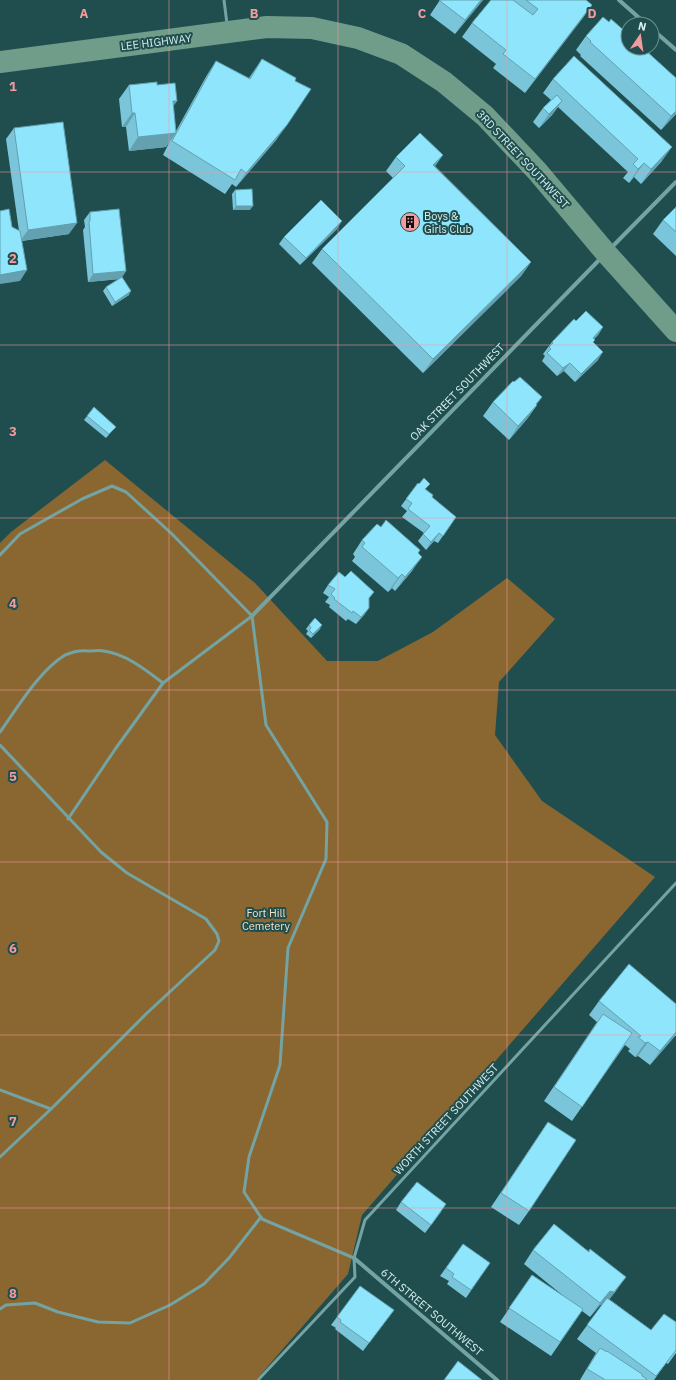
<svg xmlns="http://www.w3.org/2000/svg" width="676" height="1380" font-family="'IBM Plex Sans',sans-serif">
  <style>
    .green { fill: #8a6731 }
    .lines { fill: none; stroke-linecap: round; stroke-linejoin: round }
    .lane { stroke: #74a3a3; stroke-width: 3 }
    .street { stroke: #74a3a3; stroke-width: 4 }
    .secondary { stroke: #6f9d8a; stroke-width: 22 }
    .wall { fill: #7ac5d9 }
    .shaded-wall { fill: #63a0b0 }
    .building { fill: #8ee5fc; stroke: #63a0b0 }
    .grid { fill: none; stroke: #f49b9f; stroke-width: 1; stroke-opacity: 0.55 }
    .labels { text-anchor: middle; stroke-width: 4; stroke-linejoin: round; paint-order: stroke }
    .street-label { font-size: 11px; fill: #d8f0f0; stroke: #204e4f }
    .poi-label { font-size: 11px; fill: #d8f0f0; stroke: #204e4f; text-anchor: start }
    .park-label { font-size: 11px; fill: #f7e1c1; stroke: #204e4f }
    .grid-label { font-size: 13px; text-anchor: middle; font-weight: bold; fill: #f49b9f; stroke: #204e4f; stroke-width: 4; stroke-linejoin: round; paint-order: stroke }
  </style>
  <rect width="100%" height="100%" fill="#204e4f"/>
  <!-- green -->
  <polygon class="green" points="105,460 255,583 327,661 378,661 433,632 507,578 555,619 499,682 495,735 542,801 655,877 362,1215 348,1274 256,1380 0,1380 0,543 11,532"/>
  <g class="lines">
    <!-- lane -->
    <g class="lane">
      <polyline points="224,0 227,24"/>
      <polyline points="0,555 20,534 82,499 112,486 126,492 171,533 252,616 266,725 327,822 326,859 288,948 280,1065 249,1157 244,1192 262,1219 354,1258"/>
      <path d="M0,732C18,707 39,671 65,655C72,652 82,650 89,651C94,651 99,650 104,651C126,654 146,670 163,683"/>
      <polyline points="0,745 101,852 127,873 206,919 217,934 219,941 215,950 147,1013 51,1109 0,1157"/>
      <polyline points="68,819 116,748 163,683 252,616"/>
      <polyline points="0,1090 51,1109"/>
      <polyline points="0,1309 6,1305 35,1303 58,1312 98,1322 130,1323 170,1305 204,1284 229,1258 261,1217"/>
      <polyline points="258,1380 355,1277 354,1258 365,1220 676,883"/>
    </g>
    <!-- street -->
    <g class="street">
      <polyline points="619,0 646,24"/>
      <polyline points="652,29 676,50"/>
      <polyline points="611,248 676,182"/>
      <polyline points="252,616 602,257"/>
      <polyline points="354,1258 497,1380"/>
    </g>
    <!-- secondary -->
    <polyline class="secondary" points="0,62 267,27 312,28 358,38 401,54 444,82 485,116 537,171 606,253 676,331"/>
  </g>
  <!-- wall -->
  <g class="wall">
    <polygon points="440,0 483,0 455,34 430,15"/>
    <polygon points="491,0 586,0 592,5 582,19 525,93 493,68 496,64 462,37 472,23"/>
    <polygon points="586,36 676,78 676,114 661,130 580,56 581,55 576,50"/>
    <polygon points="262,59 277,139 236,187 232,184 225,194 163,155 170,141 166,147 129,151 126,127 122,127 119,99 129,85 157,85 177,101 173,106 176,131 207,75 216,61 249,78"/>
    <polygon points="553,79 662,161 641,184 634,177 629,183 623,178 628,172 558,107 552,115 539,128 533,122 543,108 551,100 543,93"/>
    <polygon points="14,128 69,234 22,241 20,281 19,231 6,139"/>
    <polygon points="443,155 435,166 531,262 521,276 423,373 312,263 322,249 393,178 386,171 396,157"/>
    <polygon points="235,190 250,210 233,210 232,194"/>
    <polygon points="676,207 676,256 653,234 663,220"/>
    <polygon points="90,212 126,271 121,278 129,295 112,306 103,291 106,287 119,279 88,282 83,230 85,227 84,220"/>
    <polygon points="337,229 300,265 279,244 284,237"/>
    <polygon points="576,321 603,327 598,335 594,339 594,343 598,360 575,382 564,371 557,376 542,361 545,356 543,354 552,342"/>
    <polygon points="514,382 542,397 536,404 537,405 527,419 509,440 483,416 493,402"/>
    <polygon points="87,416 113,430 106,438 84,420"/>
    <polygon points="418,483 426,489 432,498 456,517 438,543 434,541 426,550 418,541 424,533 402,517 407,511 401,506"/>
    <polygon points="381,527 420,550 418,553 412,571 395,591 392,588 388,592 352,561 355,557 353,554 362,540"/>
    <polygon points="328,585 369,600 369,608 364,615 356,624 348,619 346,621 329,607 330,605 325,602 329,597 323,593"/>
    <polygon points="309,625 320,629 311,638 306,634 308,631 306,629"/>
    <polygon points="599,1001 676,1004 676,1036 675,1036 650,1065 638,1056 635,1057 628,1051 630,1049 625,1045 572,1121 544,1101 597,1022 589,1015"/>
    <polygon points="548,1122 529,1211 519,1225 491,1207"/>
    <polygon points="401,1202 441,1212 425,1233 396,1210"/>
    <polygon points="463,1244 490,1263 466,1298 447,1284 449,1281 440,1276"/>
    <polygon points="590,1249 616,1291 609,1299 651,1330 676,1322 676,1353 668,1364 666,1363 654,1380 580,1380 596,1353 577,1339 602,1305 600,1305 590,1317 582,1311 551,1356 500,1322 532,1275 566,1298 524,1264 533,1250 588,1251"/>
    <polygon points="394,1310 363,1351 335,1329 336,1328 331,1325 337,1317"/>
  </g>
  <!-- shaded-wall -->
  <g class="shaded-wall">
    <polygon points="481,0 483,0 455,34 465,20"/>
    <polygon points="592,5 582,19 525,93 535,79"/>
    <polygon points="173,101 177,101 167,115"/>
    <polygon points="562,101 552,115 539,128 549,114"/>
    <polygon points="676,111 676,114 661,130 671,116"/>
    <polygon points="132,113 135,113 126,127 122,127"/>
    <polygon points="287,125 277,139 236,187 246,173"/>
    <polygon points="176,133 166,147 129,151 138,137"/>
    <polygon points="672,147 662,161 641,184 651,169"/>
    <polygon points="443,155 433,169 433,165"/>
    <polygon points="644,163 634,177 629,183 638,169"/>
    <polygon points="236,206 253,206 250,210 233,210"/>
    <polygon points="342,221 337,229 300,265 306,258"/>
    <polygon points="77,223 69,234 20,241 28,230"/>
    <polygon points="531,262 521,276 423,373 433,359"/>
    <polygon points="27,270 20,281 0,284 0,275"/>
    <polygon points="126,271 121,279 88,282 93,274"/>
    <polygon points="131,291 129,295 112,306 115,302"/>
    <polygon points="603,327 598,335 587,346 593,338"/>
    <polygon points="603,352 598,360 575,382 581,374"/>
    <polygon points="570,363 564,371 557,376 563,368"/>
    <polygon points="542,397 533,410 537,405 527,419 509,440 518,426"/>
    <polygon points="439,533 434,541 426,550 431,542"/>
    <polygon points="422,557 412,571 395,591 405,577"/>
    <polygon points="402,574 392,588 388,592 398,578"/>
    <polygon points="369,608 364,615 356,624 361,617"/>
    <polygon points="322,625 320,629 311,638 313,634"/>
    <polygon points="676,1032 676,1035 650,1065 660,1051"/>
    <polygon points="648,1042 638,1056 635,1057 645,1043"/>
    <polygon points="626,1277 616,1291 604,1306 600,1305 590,1317 600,1303 610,1291"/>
  </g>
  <!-- building -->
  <g class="building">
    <polygon points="440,0 481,0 465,20 440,1"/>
    <polygon points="491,0 513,0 533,15 538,9 526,0 586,0 592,5 535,79 503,54 506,50 472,23"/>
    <polygon points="603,17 609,22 611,19 628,34 628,48 643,48 676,78 676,111 671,116 590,42 591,41 586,36"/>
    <polygon points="574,56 672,147 651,169 644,163 638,169 633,164 638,159 553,79"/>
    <polygon points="262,59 296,78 295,81 311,89 287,125 246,173 241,169 235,180 172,141 216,61 250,79"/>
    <polygon points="157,82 157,85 175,83 177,101 173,101 176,133 138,137 135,113 132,113 129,85"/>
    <polygon points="557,95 562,101 549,114 543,108"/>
    <polygon points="63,122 77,223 28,230 14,128"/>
    <polygon points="420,133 443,155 433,165 531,262 433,359 322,249 405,166 396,157"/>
    <polygon points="252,189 253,206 236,206 235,190"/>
    <polygon points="321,200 342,221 306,258 284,237"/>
    <polygon points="676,207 676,232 663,220"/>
    <polygon points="9,209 12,227 20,231 27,270 0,275 0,211"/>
    <polygon points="119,209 126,271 93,274 89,222 90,221 90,212"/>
    <polygon points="122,277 131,291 115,302 106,287"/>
    <polygon points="586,311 603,327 593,338 595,340 593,342 603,352 581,374 570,363 563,368 547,353 551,349 549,347 553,343 552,342 574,319 576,321"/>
    <polygon points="520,377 542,397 536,404 537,405 518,426 493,402 513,381 514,382"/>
    <polygon points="94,407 116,427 109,434 87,416"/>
    <polygon points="424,478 430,484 425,489 433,495 432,497 456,517 443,536 439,533 431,542 423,534 430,526 408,509 412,503 406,499 418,483 419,484"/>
    <polygon points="386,520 420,550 418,553 422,557 405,577 402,574 398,578 362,547 365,543 362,540 377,524 381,527"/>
    <polygon points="351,571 374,592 369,598 369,608 361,617 353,611 352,613 334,599 335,598 331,594 335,589 328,585 339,572 345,577"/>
    <polygon points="315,618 322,625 313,634 309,630 311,628 309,625"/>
    <polygon points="629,964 676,1004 676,1032 660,1051 648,1042 645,1043 638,1037 641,1036 599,1001"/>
    <polygon points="603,1014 632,1033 582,1107 554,1087"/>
    <polygon points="548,1122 576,1140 529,1211 501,1193"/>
    <polygon points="417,1182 446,1204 431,1225 401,1202"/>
    <polygon points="554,1224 589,1252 590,1249 626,1277 614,1292 610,1291 600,1303 533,1250"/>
    <polygon points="463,1244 490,1263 471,1290 452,1277 454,1274 446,1268"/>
    <polygon points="532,1275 583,1309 560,1342 509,1308"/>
    <polygon points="360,1286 394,1310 369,1343 340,1322 341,1320 337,1317"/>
    <polygon points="607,1298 651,1330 664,1314 676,1322 676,1350 656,1376 587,1325"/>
    <polygon points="600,1348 607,1352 607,1351 642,1374 642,1376 647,1379 646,1380 604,1380 604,1379 587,1369"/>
    <polygon points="458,1361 482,1380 444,1380"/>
  </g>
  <!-- grid -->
  <path class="grid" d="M169,0V1380M338,0V1380M507,0V1380M0,172H676M0,345H676M0,518H676M0,690H676M0,862H676M0,1035H676M0,1208H676"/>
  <!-- icons -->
  <defs>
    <g id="building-disc" transform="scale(1)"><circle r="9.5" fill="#f49b9f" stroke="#204e4f"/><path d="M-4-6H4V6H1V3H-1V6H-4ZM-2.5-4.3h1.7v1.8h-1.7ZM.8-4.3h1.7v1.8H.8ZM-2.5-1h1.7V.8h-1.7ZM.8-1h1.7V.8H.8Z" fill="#111"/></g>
  </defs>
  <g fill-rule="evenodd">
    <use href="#building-disc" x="410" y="222"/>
  </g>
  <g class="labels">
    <!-- street labels -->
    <g class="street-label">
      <text transform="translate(156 42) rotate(-7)" y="4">LEE HIGHWAY</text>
      <text transform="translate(523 159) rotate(47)" y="4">3RD STREET SOUTHWEST</text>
      <text transform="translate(457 392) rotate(-46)" y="4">OAK STREET SOUTHWEST</text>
      <text transform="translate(446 1119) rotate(-47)" y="4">WORTH STREET SOUTHWEST</text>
      <text transform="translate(432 1312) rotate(40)" y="4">6TH STREET SOUTHWEST</text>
    </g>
    <!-- poi labels -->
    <g class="poi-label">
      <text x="424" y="220">Boys &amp;<tspan x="424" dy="13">Girls Club</tspan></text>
    </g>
    <!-- park labels -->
    <g class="park-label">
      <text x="266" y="917">Fort Hill<tspan x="266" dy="13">Cemetery</tspan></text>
    </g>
  </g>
  <g class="grid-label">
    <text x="84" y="18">A</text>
    <text x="254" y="18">B</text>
    <text x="422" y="18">C</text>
    <text x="592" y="18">D</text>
    <text x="13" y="91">1</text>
    <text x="13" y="263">2</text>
    <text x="13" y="436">3</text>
    <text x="13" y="608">4</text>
    <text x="13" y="781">5</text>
    <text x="13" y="953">6</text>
    <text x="13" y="1126">7</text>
    <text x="13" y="1298">8</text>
  </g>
  <!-- north arrow -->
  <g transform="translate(640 36) rotate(13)"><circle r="19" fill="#204e4f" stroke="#6a8f8f"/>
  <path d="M0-3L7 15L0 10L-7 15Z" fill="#f49b9f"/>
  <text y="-6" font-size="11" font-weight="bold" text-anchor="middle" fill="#d8f0f0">N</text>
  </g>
</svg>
